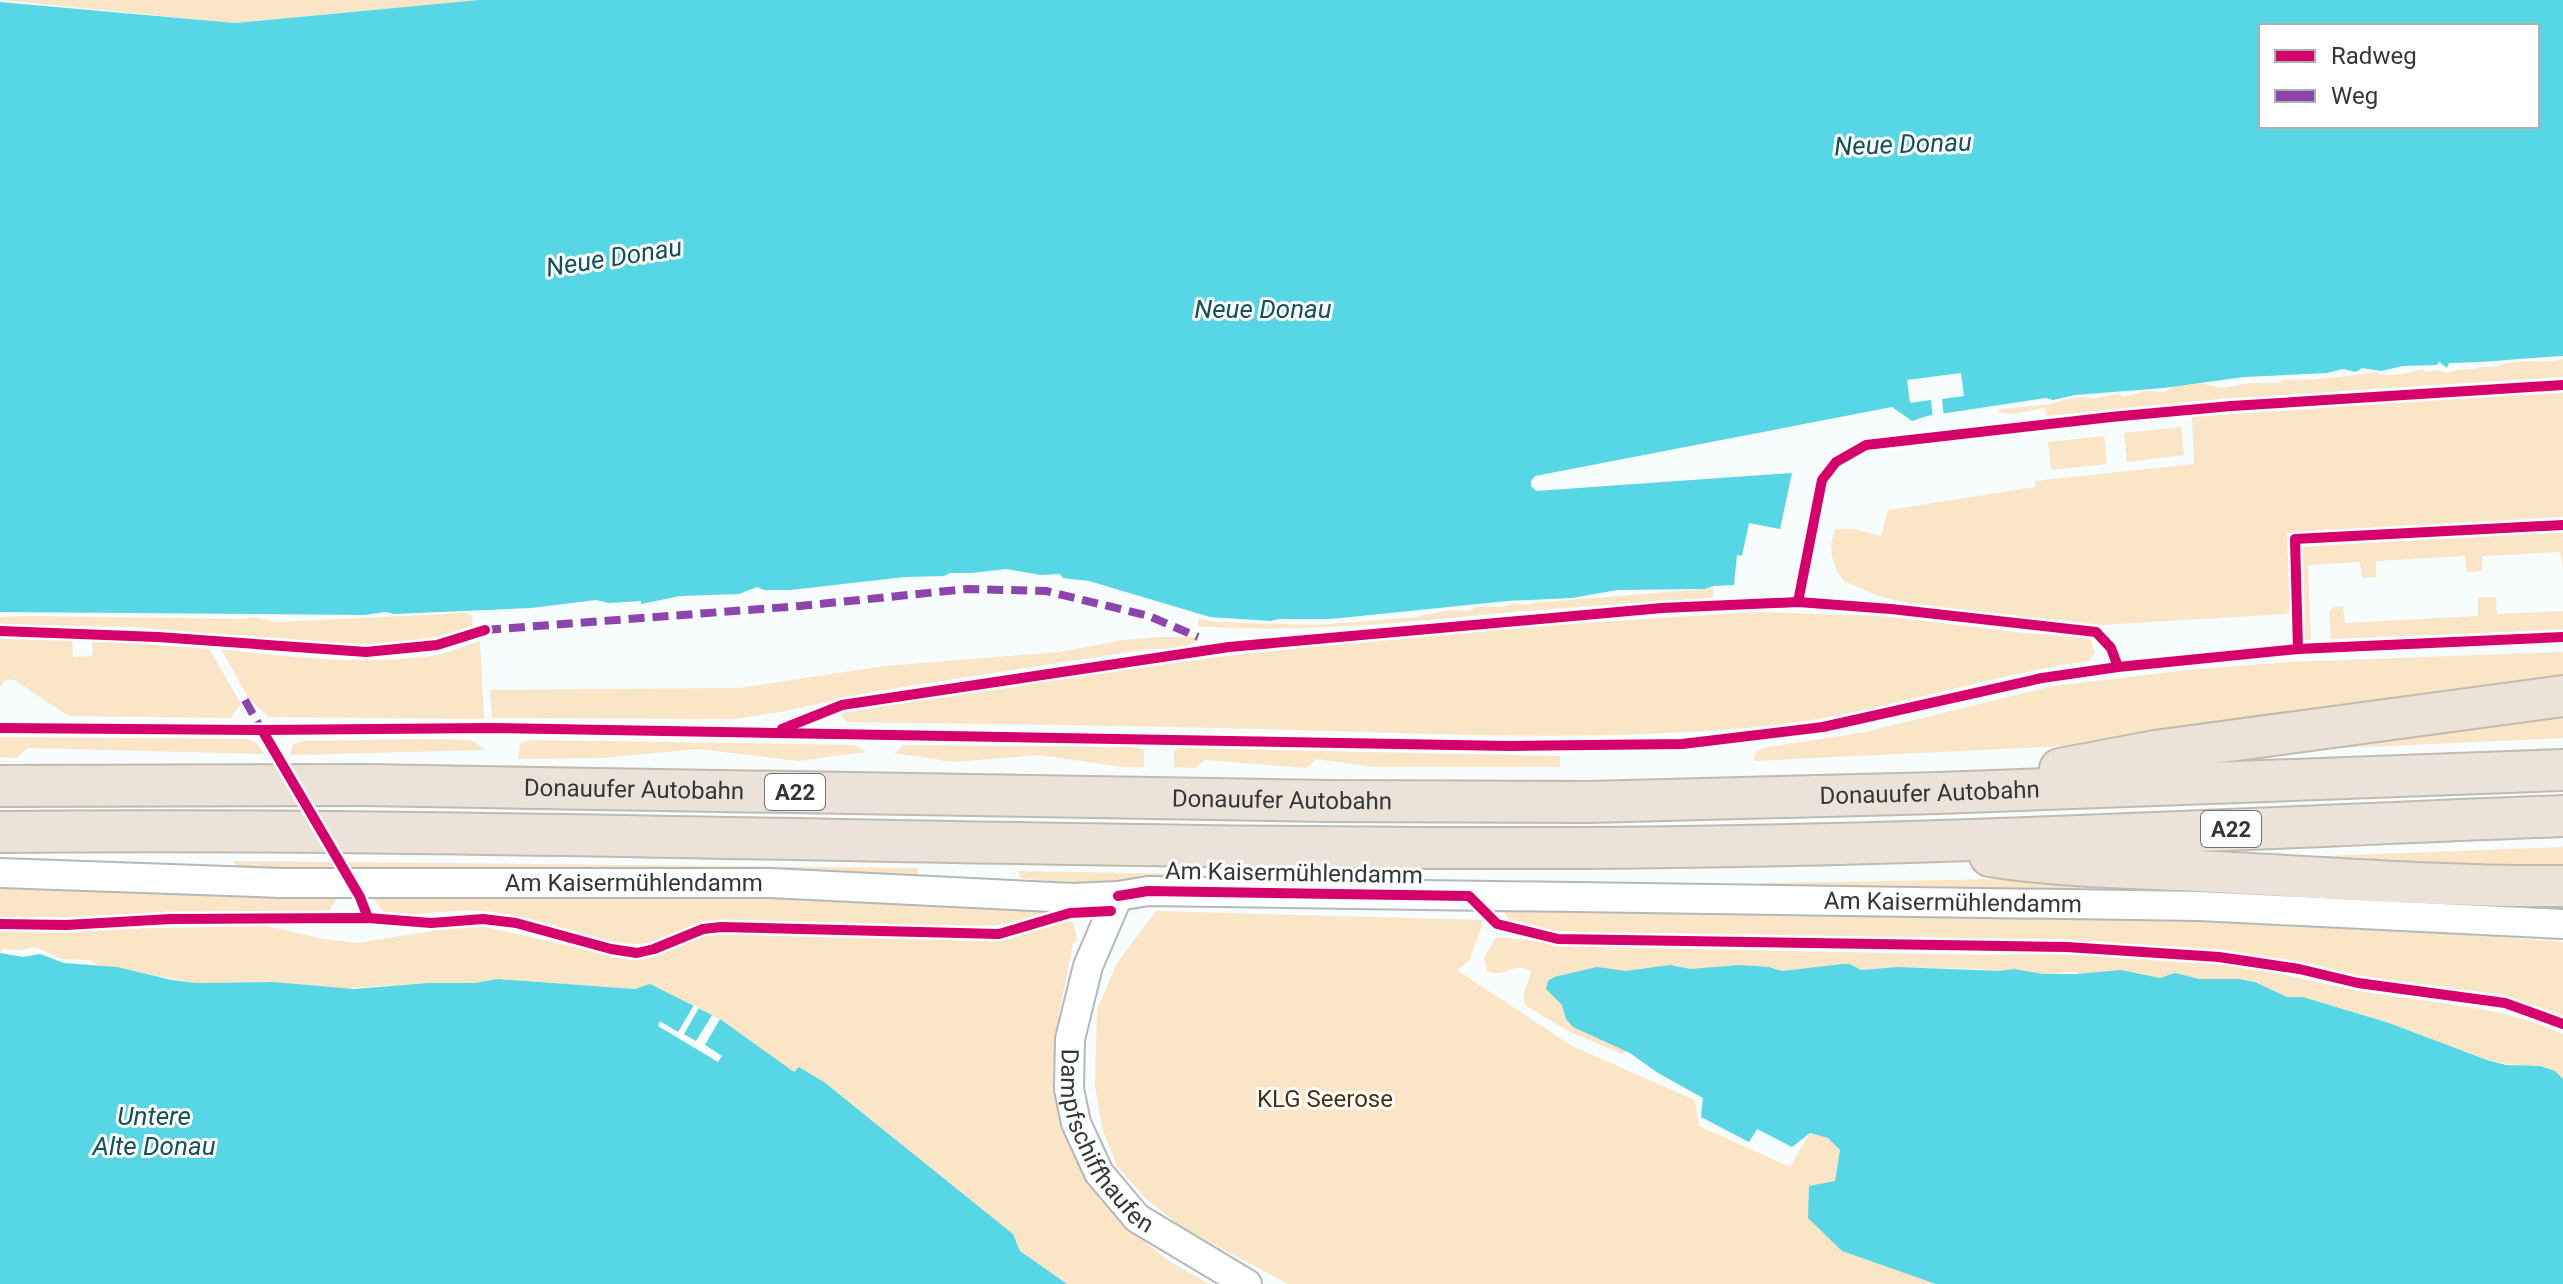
<svg xmlns="http://www.w3.org/2000/svg" width="2563" height="1284" font-family="Roboto,sans-serif">
  <style>
    .green { fill: #fae5c7 }
    .water { fill: #57d6e5; fill-rule: evenodd }
    .pier { fill: #f7fcfd }
    .lines { fill: none; stroke-linecap: round; stroke-linejoin: round }
    .minor-casing { stroke: #b4b8b8; stroke-width: 32 }
    .highway-casing { stroke: #c1bbaf; stroke-width: 44 }
    .minor { stroke: #feffff; stroke-width: 28 }
    .highway { stroke: #ebe3d8; stroke-width: 40 }
    .quiet { stroke: #8e44ad; stroke-width: 8; stroke-dasharray: 16 8; stroke-linecap: butt }
    .cycleway-casing { stroke: #fff; stroke-width: 15 }
    .cycleway { stroke: #d6006c; stroke-width: 10 }
    .labels { text-anchor: middle; stroke-width: 6; stroke-linejoin: round; paint-order: stroke }
    .shield { fill: #fff; stroke: #707373; stroke-width: 2 }
    .shield-label { font-size: 22px; font-weight: bold; fill: #333737 }
    .street-label { font-size: 24px; fill: #333737; stroke: #fff }
    .park-label { font-size: 24px; fill: #4a310a; stroke: #fff }
    .water-label { font-size: 26px; font-style: italic; fill: #11525b; stroke: #fff }
  </style>
  <rect width="100%" height="100%" fill="#f7fcfd"/>
  <!-- green -->
  <g class="green">
    <polygon points="0,0 479,0 235,23"/>
    <path d="M2563,359V377L2221,399L2046,416L2045,408L2013,414L1999,412V409L2044,405L2079,397L2095,398L2119,394L2123,397L2146,391L2164,392L2176,386L2200,383L2222,388L2251,383H2279L2285,379C2296,383 2357,375 2372,373C2378,372 2385,376 2391,375C2401,375 2412,372 2422,369L2426,372L2436,370L2447,373C2459,367 2472,372 2483,366C2494,369 2498,365 2509,363C2526,359 2545,364 2563,359Z"/>
    <polygon points="2563,391 2563,517 2287,533 2290,609 2286,614 2100,625 1925,607 1878,596 1844,581 1837,572 1832,557 1831,544 1835,529 1853,529 1881,536 1888,510 2035,487 2035,481 2194,464 2192,417"/>
    <polygon points="2181,427 2184,455 2127,462 2124,433"/>
    <polygon points="2104,436 2107,464 2051,470 2048,442"/>
    <polygon points="2563,531 2563,568 2560,552 2482,556 2482,571 2467,572 2465,556 2376,561 2376,577 2362,578 2360,562 2308,565 2311,640 2305,640 2300,547"/>
    <path d="M1713,586V598C1651,603 1588,606 1525,611C1416,621 1308,634 1198,626L1199,618L1215,622L1317,625L1416,617L1450,610L1467,611L1478,607H1503L1513,603L1528,605L1532,603L1705,589Z"/>
    <polygon points="2496,597 2497,614 2563,611 2563,630 2331,639 2329,612 2334,607 2343,606 2345,623 2478,616 2478,598"/>
    <path d="M1757,612L1881,616L2025,633L2086,637L2091,641L2095,653L2088,661C1976,677 1870,717 1757,727C1604,741 1452,735 1299,730C1148,726 998,724 847,722L842,717L841,713L849,709C959,693 1068,676 1178,662C1370,638 1563,623 1757,612Z"/>
    <path d="M465,613L472,615L473,628C429,641 386,646 340,647L135,627L0,625V617L27,616L246,619L253,617L278,622Z"/>
    <polygon points="0,637 72,639 73,657 92,656 93,648 91,640 209,649 241,704 230,718 69,716 12,679 4,681 0,688"/>
    <polygon points="1159,637 1198,637 1196,642 1181,649 1148,649 878,691 780,712 736,719 492,718 490,690 739,688 884,666 1059,652 1124,640"/>
    <path d="M480,641L484,719L269,717L249,699L221,649C290,658 362,665 432,656C449,653 464,646 480,641Z"/>
    <polygon points="2563,652 2563,684 2064,746 1754,761 1756,752 1763,748 1865,732 2053,686 2188,670 2288,662"/>
    <polygon points="2563,711 2563,738 2321,749 2321,741"/>
    <polygon points="0,737 248,739 256,743 264,754 28,748 16,758 0,757"/>
    <polygon points="421,739 471,740 486,750 290,755 293,744 303,741"/>
    <polygon points="529,740 855,745 866,752 799,761 698,749 602,758 518,759 520,744"/>
    <polygon points="904,745 1128,747 1140,748 1144,751 1144,767 1122,767 1039,755 954,762 894,753"/>
    <polygon points="1177,748 1560,756 1560,767 1374,767 1317,759 1306,768 1205,760 1195,768 1174,767 1174,752"/>
    <polygon points="2563,847 2563,874 2326,867 2327,856"/>
    <polygon points="233,861 918,868 918,876 240,868"/>
    <polygon points="1019,871 1182,874 1182,877 1128,878 1102,886 1019,878"/>
    <polygon points="2003,879 2085,880 2324,895 1762,889 1762,883"/>
    <path d="M0,889L196,891L213,895L337,896C331,911 329,915 313,917L233,913L26,919H0Z"/>
    <path d="M767,893L818,901L932,902L1062,908L1014,924L969,927L718,921C689,923 665,943 636,944C590,944 545,920 499,913C466,907 429,914 396,916L385,913L372,897L509,898Z"/>
    <polygon points="1504,906 2317,921 2563,942 2563,1018 2506,999 2353,976 2296,962 2223,951 2055,941 1990,942 1850,937 1748,939 1592,933 1532,929 1511,923 1504,912"/>
    <polygon points="1156,911 1484,920 1469,961 1457,970 1572,1046 1695,1100 1699,1126 1790,1167 1810,1133 1828,1138 1840,1149 1835,1181 1937,1284 1288,1284 1183,1228 1146,1199 1117,1166 1103,1131 1095,1087 1097,1010 1117,963"/>
    <polygon points="1070,921 1073,923 1077,939 1073,944 1059,1014 1055,1085 1078,1164 1100,1200 1131,1230 1166,1259 1209,1284 1067,1284 1020,1251 1013,1234 824,1082 799,1067 794,1073 720,1019 650,985 635,989 498,979 474,983 428,983 334,989 273,982 197,983 97,965 90,960 61,959 36,947 21,950 3,949 0,953 0,931 266,926 324,939 357,943 462,926 480,926 631,959 654,955 684,940 716,932 982,939 999,938"/>
    <path d="M1496,937L1595,947L1990,955C2078,952 2166,956 2253,969C2295,976 2336,988 2379,994C2441,1004 2504,1007 2563,1034V1079L2521,1066L2487,1060L2389,1023L2303,997H2287L2255,982L2239,979H2200L2193,983L2066,972L2035,978L1980,969L1898,967L1861,970L1850,964L1782,971L1769,967L1622,1054L1570,1032L1526,1006C1519,994 1529,984 1531,972C1515,959 1504,980 1487,971L1484,958Z"/>
  </g>
  <!-- water -->
  <g class="water">
    <path d="M479,0H2563V356C2524,358 2487,363 2449,363L2447,368L2439,362L2437,365L2403,366L2381,371L2362,368L2356,372L2343,369L2327,373L2244,377L2164,388L2075,395L2053,400L2046,398L1927,416L1912,421L1892,407L1535,476L1531,481V486L1536,491L1792,473L1780,529L1749,523L1742,556L1737,555L1734,585L1713,586L1705,589L1617,590L1572,598L1507,601L1331,619H1278L1271,621L1210,617L1089,581L1063,578L1060,574L1041,575L1006,569L971,573H950L944,576L905,577L790,590H764L757,587L739,594L680,596L641,604V601L609,603L596,600L531,608L394,614L385,612L364,615L0,612V2L235,23ZM2261,26H2537V126H2261Z"/>
    <polygon points="0,953 23,957 40,954 64,963 117,967 172,980 197,983 273,982 354,989 428,983 474,983 498,979 635,989 650,984 720,1019 794,1072 799,1067 824,1082 1013,1234 1020,1251 1067,1284 0,1284"/>
    <polygon points="1843,964 1850,964 1861,970 1898,967 2000,971 2014,969 2043,974 2076,974 2121,970 2160,978 2175,973 2199,979 2239,979 2255,982 2287,997 2303,997 2389,1023 2487,1060 2506,1065 2540,1066 2555,1071 2563,1079 2563,1284 1936,1284 1842,1251 1808,1218 1809,1186 1835,1181 1840,1150 1828,1138 1810,1133 1792,1147 1757,1129 1749,1142 1701,1117 1703,1098 1658,1073 1630,1053 1573,1027 1566,1019 1562,1005 1546,989 1548,981 1554,977 1597,967 1626,971 1670,965 1690,969 1739,965 1769,967 1782,971"/>
  </g>
  <!-- pier -->
  <g class="pier">
    <polygon points="1961,373 1964,396 1942,399 1944,418 1933,419 1931,400 1910,403 1907,380"/>
    <polygon points="694,1005 699,1008 684,1034 696,1041 712,1015 720,1019 705,1045 722,1056 718,1062 658,1026 660,1021 678,1032"/>
  </g>
  <g class="lines">
    <!-- minor casing -->
    <g class="minor-casing">
      <g id="minor">
        <path id="s1" d="M0,873L281,883H770L1073,898L1118,896L1148,891L2199,906L2563,924"/>
        <path id="s2" d="M1118,896L1088,966L1070,1039L1069,1089L1076,1123L1099,1173L1137,1218L1247,1284"/>
      </g>
    </g>
    <!-- highway casing -->
    <g class="highway-casing">
      <g id="highway">
        <polyline points="2060,769 2155,751 2563,696"/>
        <path id="s3" d="M0,786L365,785L1327,801L1589,802L1938,793L2563,770"/>
        <path d="M0,832C524,827 1048,850 1572,848C1902,847 2233,829 2563,816"/>
        <path d="M1990,856C2065,868 2140,867 2215,872C2331,878 2447,887 2563,886"/>
      </g>
    </g>
    <!-- minor -->
    <use href="#minor" class="minor"/>
    <!-- highway -->
    <use href="#highway" class="highway"/>
    <!-- quiet -->
    <g class="quiet">
      <polyline points="485,630 800,606 967,589 1046,591 1149,616 1198,637"/>
      <polyline points="245,700 264,734"/>
    </g>
    <!-- cycleway casing -->
    <g class="cycleway-casing">
      <g id="cycleway">
        <polyline points="1798,602 1822,480 1836,462 1866,445 2111,417 2231,406 2563,385"/>
        <polyline points="0,631 158,637 366,652 437,645 485,630"/>
        <polyline points="2298,649 2295,539 2563,525"/>
        <polyline points="0,728 262,730 489,728 1510,746 1682,744 1823,727 2042,678 2118,667 2298,649 2563,637"/>
        <polyline points="782,729 842,705 1229,647 1662,608 1798,602 1891,609 2096,632 2111,648 2118,667"/>
        <polyline points="262,730 360,897 368,918"/>
        <polyline points="1118,896 1148,891 1469,896 1497,924 1558,939 2067,947 2219,957 2299,969 2358,983 2505,1003 2563,1024"/>
        <polyline points="0,924 66,925 171,919 368,918 431,923 483,919 516,923 611,949 637,953 654,949 703,929 721,927 999,934 1070,913 1111,911"/>
      </g>
    </g>
    <!-- cycleway -->
    <use href="#cycleway" class="cycleway"/>
  </g>
  <g class="labels">
    <!-- shield labels -->
    <g class="shield">
      <rect x="765" y="774" width="60" height="36" rx="6"/>
      <rect x="2201" y="811" width="60" height="36" rx="6"/>
    </g>
    <g class="shield-label">
      <text x="795" y="800">A22</text>
      <text x="2231" y="837">A22</text>
    </g>
    <!-- street labels -->
    <g class="street-label">
      <text dy="8" stroke="none"><textPath href="#s3" startOffset="634">Donauufer Autobahn</textPath></text>
      <text dy="8" stroke="none"><textPath href="#s3" startOffset="1930">Donauufer Autobahn</textPath></text>
      <text dy="8" stroke="none"><textPath href="#s3" startOffset="1282">Donauufer Autobahn</textPath></text>
      <text transform="translate(1294 873) rotate(1)" y="8">Am Kaisermühlendamm</text>
      <text dy="8" stroke="none"><textPath href="#s1" startOffset="634">Am Kaisermühlendamm</textPath></text>
      <text dy="8" stroke="none"><textPath href="#s1" startOffset="1954">Am Kaisermühlendamm</textPath></text>
      <text dy="8" stroke="none"><textPath href="#s2" startOffset="264">Dampfschiffhaufen</textPath></text>
    </g>
    <!-- park labels -->
    <g class="park-label">
      <text x="1325" y="1107">KLG Seerose</text>
    </g>
    <!-- water labels -->
    <g class="water-label">
      <text transform="translate(1903 144) rotate(-2)" y="9">Neue Donau</text>
      <text transform="translate(614 257) rotate(-9)" y="9">Neue Donau</text>
      <text x="1263" y="318">Neue Donau</text>
      <text x="154" y="1125">Untere<tspan x="154" dy="30">Alte Donau</tspan></text>
    </g>
  </g>
  <!-- legend -->
  <rect x="2259" y="24" width="280" height="104" fill="#ffffff" stroke="#adafaf" stroke-width="2"/>
  <rect x="2275" y="50" width="40" height="12" fill="#d6006c" stroke="#adafaf" stroke-width="2"/>
  <text x="2331" y="64" font-size="24" fill="#333737">Radweg</text>
  <rect x="2275" y="90" width="40" height="12" fill="#8e44ad" stroke="#adafaf" stroke-width="2"/>
  <text x="2331" y="104" font-size="24" fill="#333737">Weg</text>
</svg>
